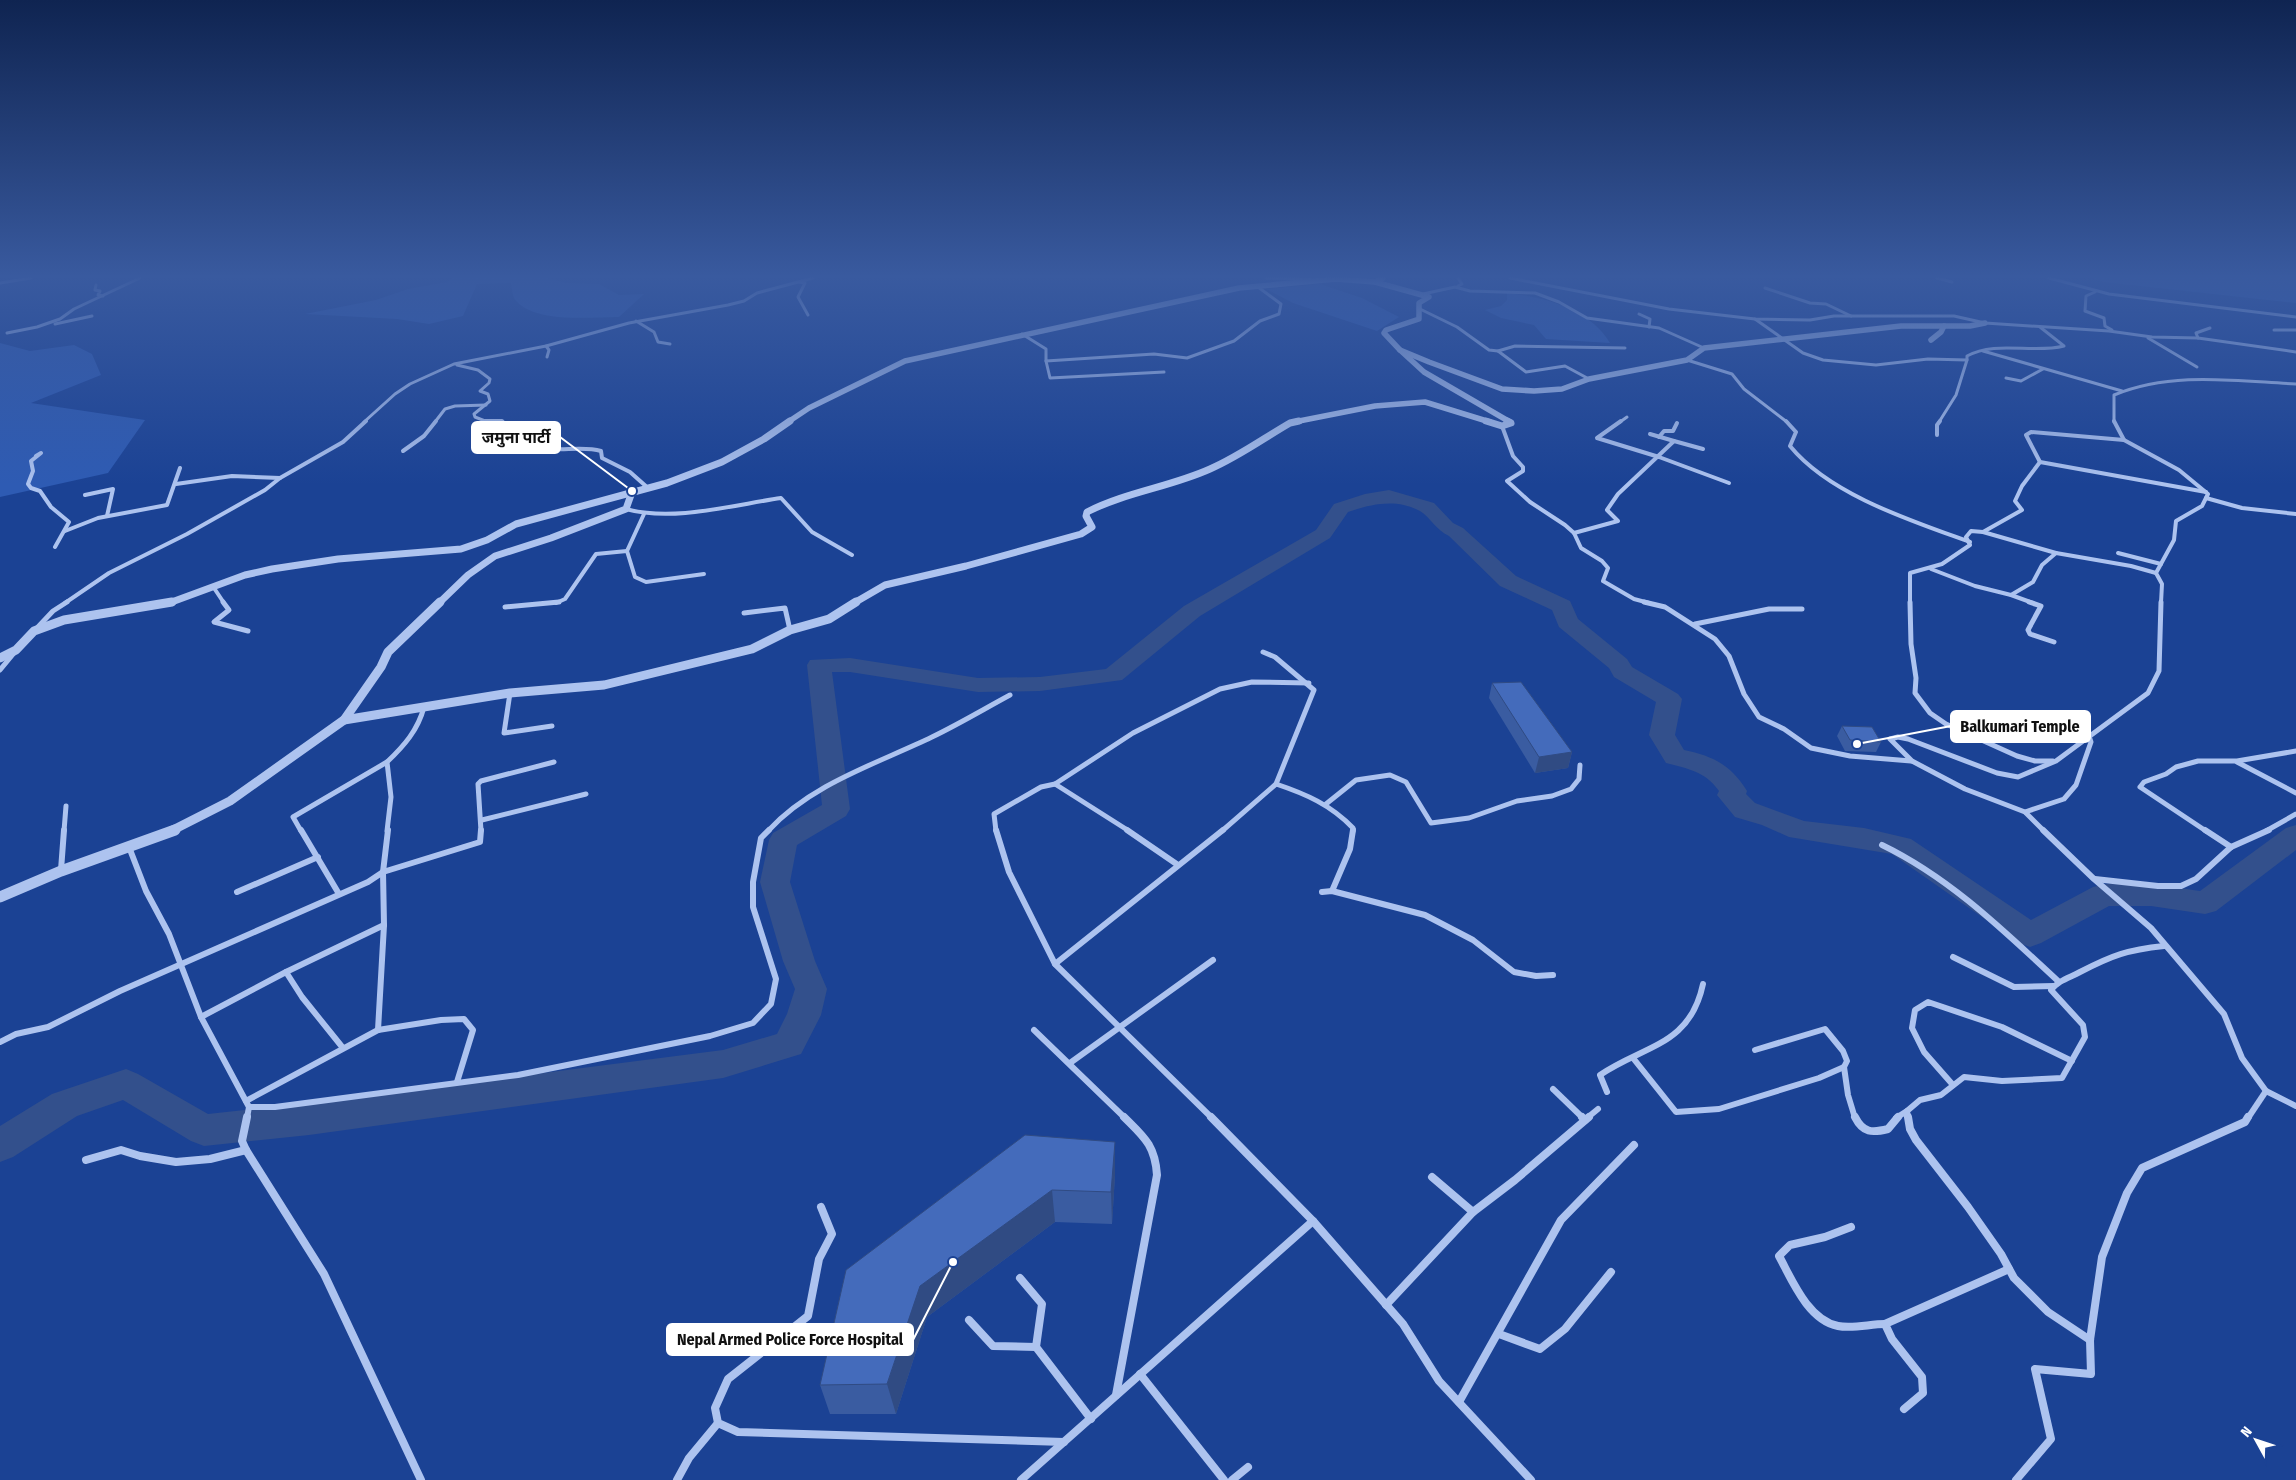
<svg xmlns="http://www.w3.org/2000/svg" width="2296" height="1480" font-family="'Fira Sans Condensed','Noto Sans Devanagari',sans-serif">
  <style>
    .green { fill: #2e5bb3 }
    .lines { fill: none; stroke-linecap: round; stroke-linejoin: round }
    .river { fill: #33508c; fill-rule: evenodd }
    .minor-far4 { stroke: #adc3ef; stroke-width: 3 }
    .minor-far3 { stroke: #adc3ef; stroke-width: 4 }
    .minor-far2 { stroke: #adc3ef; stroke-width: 5 }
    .minor-far1 { stroke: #adc3ef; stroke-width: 6 }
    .minor { stroke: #adc3ef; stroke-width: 8 }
    .tertiary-far3 { stroke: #adc3ef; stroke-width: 5.5 }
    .tertiary-far2 { stroke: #adc3ef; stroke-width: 7 }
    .tertiary-far1 { stroke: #adc3ef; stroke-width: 9 }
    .tertiary { stroke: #adc3ef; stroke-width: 11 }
    .wall { fill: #3a5ca1 }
    .shaded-wall { fill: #304b83 }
    .building { fill: #446bbb; stroke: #304b83 }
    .leader { fill: none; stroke: #fff; stroke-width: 2 }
    .callout-dot { fill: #fff; stroke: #1b4294; stroke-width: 2 }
    .callout { fill: #fff; stroke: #fff; stroke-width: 2 }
    .callout-label { font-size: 16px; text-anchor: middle; font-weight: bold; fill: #111 }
  </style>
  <rect width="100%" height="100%" fill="#1b4294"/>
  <!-- green -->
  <g class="green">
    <path d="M452,278H548L566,283L599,284L619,295L644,294L619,317C591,317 531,324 514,298C512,294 512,288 511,283L477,284L463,316L429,324L397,319L305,314L376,300L408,289L447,282Z"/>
    <polygon points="2091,278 2296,278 2296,303 2104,282"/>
    <polygon points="1320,284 1362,298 1399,317 1377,331 1293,303 1266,289"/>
    <path d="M1507,293C1544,297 1590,309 1610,343L1546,339L1534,325L1501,318L1485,310L1501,306L1507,300Z"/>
    <polygon points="0,343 30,351 74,345 92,354 101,375 31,403 145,420 108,473 0,497"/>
  </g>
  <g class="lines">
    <!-- river -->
    <path class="river" d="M1389,490L1434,503L1453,523L1463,528L1516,576L1570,601L1578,619L1627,659L1632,667L1678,694L1682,699L1675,735L1684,750C1713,756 1731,765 1747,791L1746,794L1755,803L1804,821L1864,828L1911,839L2031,920L2093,887C2127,877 2166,886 2200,891L2286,828L2296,825V850L2216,911L2205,914L2151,906H2109L2041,943L2030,947L2019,943L1892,854L1789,837L1762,825L1735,817L1717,795L1719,791C1705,771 1688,769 1666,763L1649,735L1656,702L1614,677L1609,668L1559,627L1552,610L1500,586L1449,536C1436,530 1431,518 1420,511C1396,498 1371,504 1348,512L1330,538L1200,616L1122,680L1040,691L978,692L850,672H832L850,809L846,816L797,845L790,882L815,961L827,989L821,1015L801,1054L723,1078L309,1135L204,1146L191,1141L123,1100L77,1116L13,1157L0,1162V1126L52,1094L126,1069L138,1074L208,1114L309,1103L723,1050L777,1034L787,1014L795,989L783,961L760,882L769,840L773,833L822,805L807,665L810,660L850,658L978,678L1040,677L1106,669L1184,606L1316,530L1334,504L1365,494Z"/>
    <!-- minor-far4 -->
    <g class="minor-far4">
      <polyline points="1266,278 1310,279"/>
      <polyline points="1458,278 1462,284 1458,286"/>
      <polyline points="1510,278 1669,309 1755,319 1810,320 1834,316 1954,316 1985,323 2109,331 2152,337 2198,338 2296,352"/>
      <polyline points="1937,278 1952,282"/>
      <polyline points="2049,278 2109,294 2296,317"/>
      <polyline points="799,282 805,283 798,297 808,315"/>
      <polyline points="0,283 31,278"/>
      <polyline points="96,285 95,290 100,291 98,295 103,296"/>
      <polyline points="1765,288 1810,303 1826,304 1851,316"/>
      <polyline points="2095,292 2086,296 2085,311 2104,318 2105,326 2112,330"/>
      <polyline points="1423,294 1455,287 1470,291 1535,293 1559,302 1587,318 1659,328 1704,348"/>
      <polyline points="1420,309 1457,327 1489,350 1498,351 1515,346 1625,348"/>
      <polyline points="1639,314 1650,319 1649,327"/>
      <path d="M1755,319L1803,353L1823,360L1876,365L1928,359L1967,360V356C1996,340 2033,354 2064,346L2040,327"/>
      <polyline points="636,321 654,332 658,342 670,344"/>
      <polyline points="55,324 92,316"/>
      <polyline points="2274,330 2296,330"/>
      <polyline points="7,333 37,327 60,319 74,309 140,278"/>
      <polyline points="1022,334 1046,349 1046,361 1154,354 1187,358 1234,341 1260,321 1279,314 1281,304 1258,287"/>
      <polyline points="2148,338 2197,367"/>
      <polyline points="2198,338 2196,333 2210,328"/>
      <polyline points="546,346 549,350 547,357"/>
      <polyline points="1498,351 1526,372 1565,366 1589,379"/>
      <polyline points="1983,351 2122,391"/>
      <polyline points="1687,360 1732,374 1744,389 1787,422"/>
      <polyline points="1046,361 1050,378 1164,372"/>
      <polyline points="457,365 478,370 490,379 489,383 480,391 488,394 490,401 474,414 475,417 485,421 503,422"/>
      <polyline points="2006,378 2021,381 2043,369"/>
      <polyline points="364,422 395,394 410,384 454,364 546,346 629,323 728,305 744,301 757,293 813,278"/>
      <polyline points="435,422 445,409 455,406 486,405"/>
      <polyline points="1620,422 1627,417"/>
      <polyline points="1939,422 1956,395 1967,360"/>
      <path d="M2114,422V395C2172,371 2235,381 2296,384"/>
    </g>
    <!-- minor-far3 -->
    <g class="minor-far3">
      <path d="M485,421H502C509,430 514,431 523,436C529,439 534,444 540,447C556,453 581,445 601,451L602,458L630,472L648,488"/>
      <polyline points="1621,421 1597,438 1659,457 1729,483"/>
      <path d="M1786,421L1796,432L1790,446C1830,495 1912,521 1970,542"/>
      <polyline points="2114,421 2124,440 2179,470 2208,494 2206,498 2242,508 2296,514"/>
      <polyline points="1502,426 1513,456 1523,467 1523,471 1507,481 1530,502 1565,525 1574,533 1581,548 1602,561 1608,568 1603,581 1634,599 1649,603"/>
      <polyline points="1650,434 1674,441"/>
      <polyline points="1937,435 1937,425 1940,421"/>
      <polyline points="1659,437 1664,431 1673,431 1677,423"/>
      <polyline points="2124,440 2031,432 2026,435 2040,462 2206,492"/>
      <polyline points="403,451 424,436 436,421"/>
      <polyline points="36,456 41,453 31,461 33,471 28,484 31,488 40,491 51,507 69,522 55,547"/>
      <polyline points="176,484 232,476 280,478"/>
      <polyline points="85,495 113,489 107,516"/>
      <path d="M626,509C673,522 733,505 781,498L812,532L852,555"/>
      <polyline points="644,514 627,551 635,577 646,582 704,574"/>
      <polyline points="65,531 98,518 167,505 180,468"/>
      <polyline points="1983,532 2056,553 2042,565 2033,582 2011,595 2033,603"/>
      <polyline points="1574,533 1618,521 1607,510 1618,494 1674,441 1703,449"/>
      <polyline points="2056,553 2131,566 2156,573"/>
      <polyline points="2118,553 2161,564"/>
      <polyline points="1931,569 1975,586 2011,595"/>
      <polyline points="214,588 224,603"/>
      <polyline points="65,603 109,573 187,534 265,490 280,478 343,442 366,421"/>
      <polyline points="556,603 565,599 596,554 627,551"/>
      <polyline points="1910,603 1910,573 1942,564 1970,545 1966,537 1971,531 1983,532 2022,510 2015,501 2022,486 2040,462"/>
      <polyline points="2161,603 2162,584 2156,573 2174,540 2176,521 2202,506 2206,498"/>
    </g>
    <!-- minor-far2 -->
    <g class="minor-far2">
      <polyline points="223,602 229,610 214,622 248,631"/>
      <polyline points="1644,602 1665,607 1715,639 1729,656 1744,694 1759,717 1784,729 1811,748 1850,756 1911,761"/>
      <polyline points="1910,602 1911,644 1916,678 1915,693 1930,713 1946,724 2017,756 2035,761 2053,761"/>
      <polyline points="2029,602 2041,606 2028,630 2030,634 2054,642"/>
      <polyline points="505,607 559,602"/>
      <polyline points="744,613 785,608 790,630"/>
      <polyline points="1695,624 1769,609 1802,609"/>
      <polyline points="37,628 53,611 67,602"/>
      <polyline points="0,670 14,653"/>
      <polyline points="510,693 504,733 552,726"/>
      <polyline points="2237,762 2296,793"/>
      <polyline points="1055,784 1133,733 1220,689 1252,682 1309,683"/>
      <path d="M1276,784C1306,794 1331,805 1353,828V831"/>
      <polyline points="1326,804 1356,780 1390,775 1406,782 1431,823 1469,818 1517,801 1552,796 1571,789 1579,779 1580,765"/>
      <polyline points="2025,812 2064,799 2076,785 2091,742 2089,736"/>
      <polyline points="482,820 586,794"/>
      <polyline points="64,831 66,806"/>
      <polyline points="301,831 293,817 387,762"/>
      <path d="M387,831L391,797L387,762C404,746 418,730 424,707"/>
      <polyline points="481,831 478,784 481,781 554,762"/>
      <path d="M768,831C811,784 876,764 932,737C959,724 984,709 1010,695"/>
      <polyline points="996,831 994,814 1041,787 1055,784 1129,831"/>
      <polyline points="1222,831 1276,784 1314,690 1275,657 1263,652"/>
      <polyline points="2044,831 2025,812 1965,789 1912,761 1890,739 1898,737 1908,739 1997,773 2018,777 2056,761 2148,693 2159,671 2161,602"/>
      <polyline points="2206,831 2140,787 2144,782 2166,774 2176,767 2198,761 2237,761 2296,751"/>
      <polyline points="2266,831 2296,814"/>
    </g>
    <!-- minor-far1 -->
    <g class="minor-far1">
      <polyline points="301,830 339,894"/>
      <polyline points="388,830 383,872 480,842 481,830"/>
      <polyline points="996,830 1009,872 1055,964 1212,1118"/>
      <polyline points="1127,830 1178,865"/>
      <polyline points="2043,830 2094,879 2151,928 2224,1014 2242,1058 2266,1091 2296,1106"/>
      <polyline points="2205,830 2231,847"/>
      <path d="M1882,845C1950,878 2003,930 2058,981"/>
      <polyline points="129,847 146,891 169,934 201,1017 249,1107 247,1118"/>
      <polyline points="61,870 64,830"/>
      <polyline points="383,872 384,925"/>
      <polyline points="2095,879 2158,886 2181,886 2196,879 2231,847 2269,830"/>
      <polyline points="1332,891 1350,849 1353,830"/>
      <polyline points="237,892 318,857"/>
      <polyline points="1322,892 1332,891 1425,915 1473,940 1514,972 1536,976 1553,975"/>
      <polyline points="1953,957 2014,987 2054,986"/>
      <polyline points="1055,964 1223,830"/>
      <polyline points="286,972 302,997 343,1048"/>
      <polyline points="201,1017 286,972 384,925 378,1030"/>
      <polyline points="1034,1030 1125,1118"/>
      <polyline points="0,1042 16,1034 48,1027 120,991 368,882 383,872"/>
      <polyline points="1633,1058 1676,1112 1719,1109 1819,1078 1844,1067 1847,1061 1843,1051 1825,1029 1755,1050"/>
      <polyline points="1070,1063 1213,960"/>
      <polyline points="1844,1067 1848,1095 1855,1118"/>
      <polyline points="1953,1085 1924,1052 1912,1028 1915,1010 1928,1002 2002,1027 2072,1061"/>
      <polyline points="1553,1089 1583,1118"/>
      <path d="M1607,1092L1600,1075C1644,1045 1690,1046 1703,984"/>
      <polyline points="246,1101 378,1030 441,1020 464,1019 473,1030 457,1082"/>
      <polyline points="249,1107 275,1107 518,1075 710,1036 753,1023 771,1004 776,979 753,907 753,882 761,838 769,830"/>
      <polyline points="1587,1118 1598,1109"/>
      <polyline points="1896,1118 1907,1111"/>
      <path d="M1908,1118L1907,1111L1920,1100L1941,1095L1964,1077L2002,1081L2062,1078L2085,1037L2083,1025L2051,990C2059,980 2069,978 2080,972C2113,955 2127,950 2164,946"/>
      <polyline points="2248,1118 2266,1091"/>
    </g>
    <!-- minor -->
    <g class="minor">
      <polyline points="247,1117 242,1141 246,1150 324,1274 421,1480"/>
      <polyline points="1211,1117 1313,1221 1403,1324 1439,1381 1531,1480"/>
      <polyline points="1582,1117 1585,1120"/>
      <path d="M1855,1117C1863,1133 1872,1133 1888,1129L1898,1117"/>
      <polyline points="1908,1117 1910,1129 1916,1140 1968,1207 2001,1254 2014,1278 2048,1312 2090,1340"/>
      <polyline points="86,1160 121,1150 140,1156 176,1162 210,1159 246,1150"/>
      <polyline points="821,1207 832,1234 819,1259 808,1316 728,1379 715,1408 718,1423 738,1432 1064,1442"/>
      <polyline points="1473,1212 1515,1180 1589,1117"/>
      <path d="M1851,1227L1825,1237L1790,1245L1779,1256C1792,1280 1808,1320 1838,1326C1853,1329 1870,1324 1885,1324"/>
      <polyline points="1020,1278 1042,1304 1036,1347 1091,1419"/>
      <polyline points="1386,1305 1473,1212 1432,1177"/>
      <polyline points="969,1320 993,1346 1036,1347"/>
      <polyline points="1499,1334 1540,1349 1565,1329 1611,1272"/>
      <polyline points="1140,1374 1224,1480"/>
      <path d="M1116,1395L1157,1175C1155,1145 1144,1137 1124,1117"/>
      <polyline points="1459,1402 1561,1220 1634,1145"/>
      <polyline points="1904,1409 1923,1393 1922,1377 1892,1339 1885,1324 2009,1269"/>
      <polyline points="677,1480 689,1458 718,1423"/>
      <polyline points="1021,1480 1313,1221"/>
      <polyline points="1232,1480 1248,1467"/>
      <polyline points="2016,1480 2051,1439 2035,1369 2091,1374 2090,1340 2102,1257 2127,1193 2142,1168 2245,1122 2248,1117"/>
    </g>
    <!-- tertiary-far3 -->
    <g class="tertiary-far3">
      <polyline points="1375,282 1429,297 1419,303 1419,319 1386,330 1384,333 1400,350 1429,362 1502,389 1534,391 1562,389 1589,379 1687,360 1704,348 1901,326 1944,326"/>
      <polyline points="1931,340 1941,332 1944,326 1970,326 1985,323"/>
      <polyline points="1400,350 1424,372 1510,422"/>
      <polyline points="788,422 809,408 905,361 1239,288 1336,279 1375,282 1383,278"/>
      <polyline points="1294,422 1375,406 1425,402 1490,422"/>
    </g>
    <!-- tertiary-far2 -->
    <g class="tertiary-far2">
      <polyline points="1486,421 1502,426 1511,423 1507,421"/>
      <polyline points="169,603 245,575 272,569 338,559 461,549 487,540 516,524 667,483 722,462 764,439 790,421"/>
      <polyline points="439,603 468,575 495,556 551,538 626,509 632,492"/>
      <path d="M854,603L885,585L966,566L1081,534L1092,527L1086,516L1087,512C1126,492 1170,487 1210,469C1238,457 1264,438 1290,423L1299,421"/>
    </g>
    <!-- tertiary-far1 -->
    <g class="tertiary-far1">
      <polyline points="0,658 16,650 34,631 64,620 172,602"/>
      <polyline points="344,720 510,693 604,685 752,649 790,630 829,619 856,602"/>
      <polyline points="171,831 230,801 344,720 381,667 388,652 440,602"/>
    </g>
    <!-- tertiary -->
    <polyline class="tertiary" points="0,897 61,871 175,830"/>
  </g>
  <!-- wall -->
  <g class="wall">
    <polygon points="1492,683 1572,752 1568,768 1535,773 1489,698"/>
    <polygon points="1842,726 1881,742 1876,752 1845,751 1837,736"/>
    <polygon points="1025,1135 1115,1175 1112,1224 1055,1222 927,1317 896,1414 830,1414 820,1385"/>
  </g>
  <!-- shaded-wall -->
  <g class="shaded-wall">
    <polygon points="1572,752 1568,768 1535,773 1539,757"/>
    <polygon points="1115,1142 1115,1175 1112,1224 1111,1192"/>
    <polygon points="1052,1190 1055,1222 927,1317 896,1414 887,1384 920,1286"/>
  </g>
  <!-- building -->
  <g class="building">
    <polygon points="1521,682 1572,752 1539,757 1492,683"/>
    <polygon points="1842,726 1872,727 1881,742 1850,740"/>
    <polygon points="1025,1135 1115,1142 1111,1192 1052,1190 920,1286 887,1384 820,1385 846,1270"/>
  </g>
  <!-- sky -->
  <linearGradient id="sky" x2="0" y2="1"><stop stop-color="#0f2451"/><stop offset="0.57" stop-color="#395a9f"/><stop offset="1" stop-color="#395a9f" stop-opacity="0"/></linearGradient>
  <rect width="2296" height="485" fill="url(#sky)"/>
  <!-- callouts -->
  <path class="leader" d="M632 491L560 437M1857 744L1951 726M953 1262L913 1340"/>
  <g class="callout-dot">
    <circle cx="632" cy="491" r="5"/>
    <circle cx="1857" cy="744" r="5"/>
    <circle cx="953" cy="1262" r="5"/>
  </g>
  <g class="callout">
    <rect x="472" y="422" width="88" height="31" rx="5"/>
    <rect x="1951" y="711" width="139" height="31" rx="5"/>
    <rect x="667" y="1324" width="246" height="31" rx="5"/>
  </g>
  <g class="callout-label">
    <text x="516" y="443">जमुना पार्टी</text>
    <text x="2020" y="732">Balkumari Temple</text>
    <text x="790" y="1345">Nepal Armed Police Force Hospital</text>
  </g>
  <!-- north arrow -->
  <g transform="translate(2256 1440) rotate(310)" stroke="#1b4294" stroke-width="4" paint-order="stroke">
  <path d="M0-4L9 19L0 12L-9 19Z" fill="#ffffff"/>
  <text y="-8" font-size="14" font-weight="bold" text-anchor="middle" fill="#ffffff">N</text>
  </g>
</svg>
